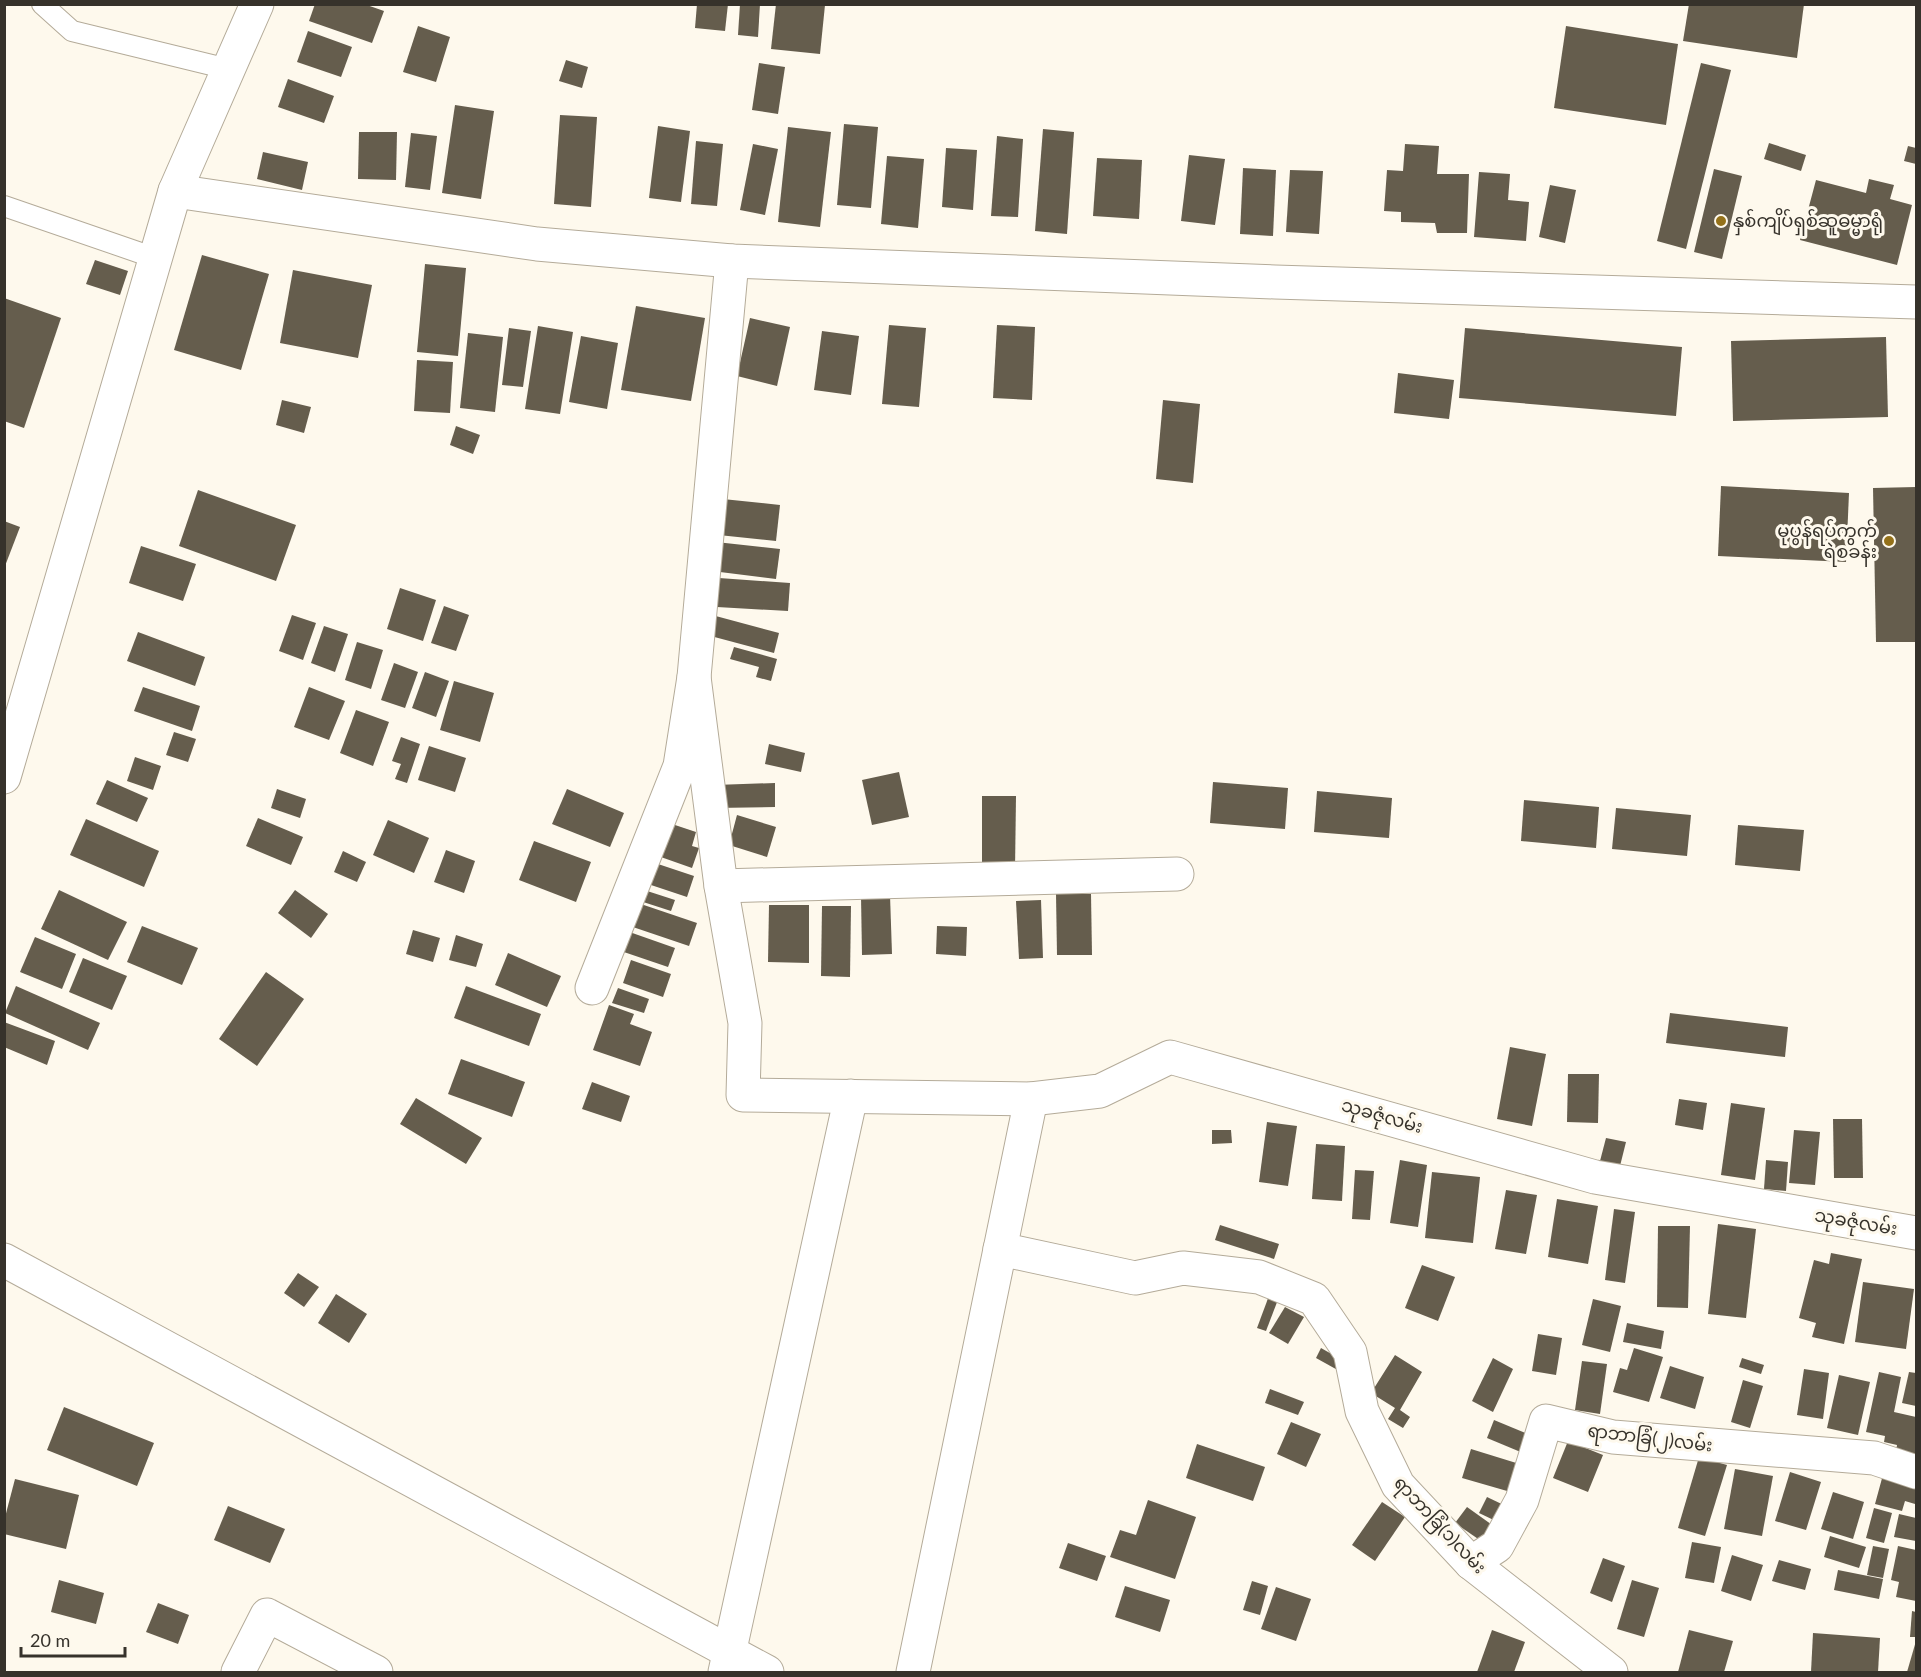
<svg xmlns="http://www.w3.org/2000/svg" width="1921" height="1677" font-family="Lato,'Noto Sans Myanmar',sans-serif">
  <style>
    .building { fill: #655d4d }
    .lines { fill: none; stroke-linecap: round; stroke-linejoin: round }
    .lane-casing { stroke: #b4ab99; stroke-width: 22 }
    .street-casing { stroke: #b4ab99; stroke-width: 35 }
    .lane { stroke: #fff; stroke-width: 20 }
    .street { stroke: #fff; stroke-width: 33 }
    .poi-dot { fill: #94711a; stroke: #fef9ed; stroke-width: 2 }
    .labels { text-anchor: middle; stroke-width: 6; stroke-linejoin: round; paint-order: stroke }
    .poi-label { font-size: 18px; fill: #36322b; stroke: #fef9ed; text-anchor: start }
    .street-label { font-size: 18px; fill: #36322b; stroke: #fef9ed }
  </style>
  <rect width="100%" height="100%" fill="#fef9ed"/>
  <!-- building -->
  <g class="building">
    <polygon points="315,4 364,4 384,11 372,43 309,21"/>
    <polygon points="697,4 728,4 725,31 695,28"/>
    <polygon points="740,4 760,4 758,37 738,35"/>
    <polygon points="776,4 825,5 820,54 771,49"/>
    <polygon points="1689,4 1804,4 1797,58 1683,41"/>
    <polygon points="418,26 450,37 436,82 403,72"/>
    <polygon points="1566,26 1678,44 1666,125 1554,108"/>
    <polygon points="308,31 352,47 341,77 297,62"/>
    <polygon points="566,60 588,67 582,88 559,81"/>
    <polygon points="759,63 785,67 778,114 752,110"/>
    <polygon points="1701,63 1731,70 1686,249 1657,241"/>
    <polygon points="288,79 334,96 324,123 278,107"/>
    <polygon points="455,105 494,111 481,199 442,193"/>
    <polygon points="560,115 597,117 591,207 554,204"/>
    <polygon points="844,124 878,127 871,208 837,205"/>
    <polygon points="658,126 690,131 681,202 649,198"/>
    <polygon points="788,127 831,132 820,227 778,222"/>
    <polygon points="1043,129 1074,132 1067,234 1035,231"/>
    <polygon points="359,132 397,132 396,180 358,179"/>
    <polygon points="411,133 437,136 430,190 405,187"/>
    <polygon points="997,136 1023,139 1018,217 991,216"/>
    <polygon points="696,141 723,144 717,206 691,204"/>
    <polygon points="1769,143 1806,155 1801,171 1764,159"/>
    <polygon points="753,144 778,149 765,215 740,210"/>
    <polygon points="1405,144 1439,146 1437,174 1469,174 1467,233 1437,233 1435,223 1401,222 1401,212 1384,211 1387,170 1403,171"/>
    <polygon points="1908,146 1916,148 1916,164 1904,161"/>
    <polygon points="946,148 977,150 973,210 942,207"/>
    <polygon points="263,152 308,162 302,190 257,179"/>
    <polygon points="1189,155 1225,159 1215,225 1181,221"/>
    <polygon points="887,156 924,159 918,228 881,224"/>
    <polygon points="1097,158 1142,160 1139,219 1093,216"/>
    <polygon points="1243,168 1276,170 1273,236 1240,234"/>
    <polygon points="1714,169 1742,176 1722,259 1694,252"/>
    <polygon points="1290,170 1323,171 1319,234 1286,232"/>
    <polygon points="1479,172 1510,174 1508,200 1529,202 1526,241 1474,237"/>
    <polygon points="1869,179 1894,185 1890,199 1912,205 1897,265 1800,240 1816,180 1866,193"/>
    <polygon points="1550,185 1576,190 1565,243 1539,237"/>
    <polygon points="202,255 269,274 241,370 174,350"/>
    <polygon points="95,260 128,271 120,295 86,284"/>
    <polygon points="425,264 466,268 458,356 417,352"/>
    <polygon points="293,270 372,285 358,358 280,343"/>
    <polygon points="4,298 61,318 24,428 4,421"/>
    <polygon points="636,306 705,318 691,401 621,390"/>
    <polygon points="750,318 790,327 777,386 737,376"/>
    <polygon points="889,325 926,328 919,407 882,404"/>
    <polygon points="997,325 1035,327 1032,400 993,398"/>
    <polygon points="538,326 573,332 560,414 525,409"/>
    <polygon points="509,328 531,331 523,387 502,385"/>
    <polygon points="1465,328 1682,347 1676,416 1459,398"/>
    <polygon points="822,331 859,336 851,395 814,390"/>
    <polygon points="468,333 503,337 495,412 460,408"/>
    <polygon points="581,336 618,343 607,409 569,402"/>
    <polygon points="1886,337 1888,417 1733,421 1731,341"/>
    <polygon points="417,360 453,362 450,413 414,411"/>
    <polygon points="1398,373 1454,380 1449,419 1394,413"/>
    <polygon points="282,400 311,407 304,433 276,425"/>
    <polygon points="1163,400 1200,404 1193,483 1156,479"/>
    <polygon points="456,426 480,435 473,454 450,445"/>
    <polygon points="1721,486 1849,493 1846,562 1718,556"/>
    <polygon points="1916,487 1916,642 1876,642 1873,488"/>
    <polygon points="198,490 296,525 276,581 179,546"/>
    <polygon points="713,498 780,505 776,541 709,534"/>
    <polygon points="4,521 20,527 5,566 4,566"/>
    <polygon points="707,541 780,549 776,579 704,570"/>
    <polygon points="141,546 196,564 183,601 129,583"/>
    <polygon points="719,578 790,583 788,611 717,607"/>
    <polygon points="400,588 436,600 423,641 387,629"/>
    <polygon points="444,606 469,615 456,651 431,643"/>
    <polygon points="292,615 316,623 303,660 279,651"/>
    <polygon points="712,615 779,633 774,653 707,635"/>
    <polygon points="324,626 348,634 335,672 311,663"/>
    <polygon points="138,632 205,657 195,686 127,661"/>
    <polygon points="357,642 383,650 371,689 345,680"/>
    <polygon points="734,647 777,659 771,681 756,677 759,667 730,659"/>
    <polygon points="394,663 418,672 405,708 381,700"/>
    <polygon points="425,672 449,681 436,717 412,708"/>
    <polygon points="454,681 494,693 480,742 440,730"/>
    <polygon points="143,687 200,706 192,731 134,711"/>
    <polygon points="309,687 345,701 329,740 294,727"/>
    <polygon points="356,710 389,722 373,766 340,753"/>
    <polygon points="174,732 196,739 188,762 166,755"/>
    <polygon points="401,737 420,744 407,783 395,779 401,764 392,761"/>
    <polygon points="769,744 805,753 801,772 765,764"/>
    <polygon points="429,746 466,758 455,792 418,780"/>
    <polygon points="135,757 161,766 153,790 127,781"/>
    <polygon points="899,772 909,817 872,825 862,780"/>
    <polygon points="107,780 148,798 137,822 96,804"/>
    <polygon points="1213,782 1288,788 1285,829 1210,823"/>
    <polygon points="775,783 775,807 715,808 715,785"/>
    <polygon points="277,789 306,799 300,818 271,808"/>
    <polygon points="567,789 624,813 610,847 552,824"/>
    <polygon points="1317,791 1392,798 1389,838 1314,832"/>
    <polygon points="982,796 1016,796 1015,870 982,869"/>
    <polygon points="1524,800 1599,807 1596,848 1521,841"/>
    <polygon points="1616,808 1691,815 1687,856 1612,849"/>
    <polygon points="737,815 776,827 767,857 729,845"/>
    <polygon points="258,818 303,837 291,865 246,846"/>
    <polygon points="86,819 159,851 144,887 70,855"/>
    <polygon points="388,820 429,838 414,873 373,855"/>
    <polygon points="669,823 696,832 692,846 699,848 692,868 658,856"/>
    <polygon points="1738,825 1804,830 1800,871 1735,865"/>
    <polygon points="534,841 591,862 576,902 519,880"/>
    <polygon points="446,850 475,861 464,893 434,882"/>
    <polygon points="343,851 366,862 357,882 334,872"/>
    <polygon points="646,860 694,876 687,897 639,881"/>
    <polygon points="641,889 675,900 671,911 637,900"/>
    <polygon points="59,890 127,922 108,960 41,929"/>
    <polygon points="295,890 328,914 311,938 278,913"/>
    <polygon points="1056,894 1091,894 1092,955 1057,955"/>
    <polygon points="890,895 892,954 862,955 861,896"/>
    <polygon points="1041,900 1043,958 1019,959 1016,901"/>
    <polygon points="632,901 697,923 689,946 624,924"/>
    <polygon points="769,905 809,905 809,963 768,962"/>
    <polygon points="822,906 851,906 850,977 821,976"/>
    <polygon points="142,926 198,948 182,985 127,962"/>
    <polygon points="937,926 967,927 966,956 936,954"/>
    <polygon points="621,929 675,948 668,967 615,949"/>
    <polygon points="413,930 440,938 433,962 406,954"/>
    <polygon points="456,935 483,944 476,967 449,960"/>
    <polygon points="35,937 76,954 62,989 20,972"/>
    <polygon points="508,953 561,976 547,1007 495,985"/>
    <polygon points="83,958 127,976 112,1010 69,992"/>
    <polygon points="631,960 671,974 663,997 623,983"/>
    <polygon points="266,972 304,999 257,1066 219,1039"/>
    <polygon points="16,986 100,1023 88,1050 5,1013"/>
    <polygon points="466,986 541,1014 529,1046 454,1018"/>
    <polygon points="618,988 649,999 644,1013 612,1003"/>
    <polygon points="609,1005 634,1014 630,1024 652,1032 640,1066 593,1050"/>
    <polygon points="1670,1013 1788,1027 1785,1057 1666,1043"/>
    <polygon points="4,1022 55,1041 47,1065 4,1047"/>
    <polygon points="1510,1047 1546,1054 1532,1126 1497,1119"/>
    <polygon points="461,1059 525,1082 512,1117 448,1094"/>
    <polygon points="1568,1074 1599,1074 1598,1123 1567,1122"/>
    <polygon points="592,1082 630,1096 621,1122 582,1109"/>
    <polygon points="416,1098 482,1138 466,1164 400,1124"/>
    <polygon points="1679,1099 1707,1103 1703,1130 1675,1125"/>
    <polygon points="1731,1103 1765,1108 1755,1180 1721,1175"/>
    <polygon points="1833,1119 1862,1119 1863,1178 1834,1178"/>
    <polygon points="1267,1122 1297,1126 1288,1186 1259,1182"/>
    <polygon points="1212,1130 1231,1130 1232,1143 1212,1144"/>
    <polygon points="1794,1130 1820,1132 1815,1185 1789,1183"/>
    <polygon points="1606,1138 1626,1142 1620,1166 1600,1161"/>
    <polygon points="1316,1144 1345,1146 1342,1201 1312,1199"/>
    <polygon points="1400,1160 1427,1165 1418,1227 1390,1223"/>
    <polygon points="1766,1160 1788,1162 1786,1191 1764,1189"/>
    <polygon points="1355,1170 1374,1171 1370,1220 1352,1219"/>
    <polygon points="1432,1172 1480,1177 1473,1243 1425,1238"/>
    <polygon points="1506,1190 1537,1195 1526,1254 1495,1249"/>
    <polygon points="1557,1199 1598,1206 1588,1264 1548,1257"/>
    <polygon points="1614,1209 1635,1212 1625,1283 1605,1280"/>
    <polygon points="1718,1224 1756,1229 1746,1318 1708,1314"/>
    <polygon points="1220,1225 1279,1244 1274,1259 1215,1240"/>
    <polygon points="1658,1226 1690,1226 1688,1308 1657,1307"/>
    <polygon points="1831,1253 1862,1259 1844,1344 1812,1337 1816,1323 1799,1318 1814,1260 1829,1264"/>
    <polygon points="1422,1265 1455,1277 1438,1321 1405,1308"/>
    <polygon points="298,1273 319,1287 304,1307 284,1293"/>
    <polygon points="1863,1282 1914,1289 1906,1349 1855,1342"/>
    <polygon points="1270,1293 1279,1297 1266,1331 1257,1328"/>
    <polygon points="336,1294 367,1314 349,1343 318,1323"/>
    <polygon points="1593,1299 1621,1306 1610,1352 1582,1345"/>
    <polygon points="1285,1307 1304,1317 1288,1344 1269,1333"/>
    <polygon points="1627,1323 1664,1331 1661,1349 1623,1342"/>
    <polygon points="1538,1334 1562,1338 1556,1375 1532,1371"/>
    <polygon points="1321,1348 1349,1364 1343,1373 1316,1358"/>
    <polygon points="1634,1348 1663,1357 1649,1402 1613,1392 1620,1368 1627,1370"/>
    <polygon points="1395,1355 1422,1372 1400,1410 1410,1417 1403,1428 1388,1419 1395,1408 1371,1393"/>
    <polygon points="1493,1358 1513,1369 1493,1412 1472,1401"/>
    <polygon points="1742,1358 1764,1365 1761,1374 1739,1367"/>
    <polygon points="1582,1361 1607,1364 1600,1414 1575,1410"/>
    <polygon points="1670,1366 1704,1377 1695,1409 1660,1398"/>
    <polygon points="1804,1369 1829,1373 1823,1419 1797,1415"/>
    <polygon points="1879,1372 1901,1377 1894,1412 1916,1417 1916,1467 1894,1463 1897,1445 1884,1442 1885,1436 1866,1432"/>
    <polygon points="1909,1372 1916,1373 1916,1406 1902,1403"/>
    <polygon points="1839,1375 1870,1382 1858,1435 1827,1428"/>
    <polygon points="1743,1380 1763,1386 1750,1428 1731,1422"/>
    <polygon points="1270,1389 1304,1402 1298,1415 1265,1403"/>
    <polygon points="64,1407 154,1443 137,1486 47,1450"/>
    <polygon points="1494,1420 1530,1435 1523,1453 1487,1438"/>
    <polygon points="1291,1422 1321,1434 1306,1467 1277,1454"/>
    <polygon points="1568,1441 1603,1455 1588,1492 1553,1478"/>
    <polygon points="1197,1444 1265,1467 1253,1501 1186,1478"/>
    <polygon points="1471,1449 1529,1467 1521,1495 1462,1478"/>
    <polygon points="1699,1457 1727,1465 1705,1536 1678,1528"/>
    <polygon points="1735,1469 1773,1476 1762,1536 1724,1529"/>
    <polygon points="1884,1471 1916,1483 1915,1504 1905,1501 1902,1511 1875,1504"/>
    <polygon points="1790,1472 1821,1482 1806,1530 1775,1521"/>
    <polygon points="15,1479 79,1495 66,1549 4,1534 4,1521"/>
    <polygon points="1833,1492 1864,1502 1853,1539 1821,1529"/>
    <polygon points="1487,1497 1510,1508 1502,1524 1479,1513"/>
    <polygon points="1148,1500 1196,1517 1175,1579 1110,1557 1120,1530 1136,1535"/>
    <polygon points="1382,1502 1405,1517 1375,1561 1352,1545"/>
    <polygon points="228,1506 285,1529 270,1563 214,1540"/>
    <polygon points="1467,1507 1495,1527 1484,1543 1455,1523"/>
    <polygon points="1874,1508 1892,1513 1884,1543 1866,1538"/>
    <polygon points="1899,1514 1916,1518 1916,1541 1894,1537"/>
    <polygon points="1830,1536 1866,1547 1859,1568 1824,1557"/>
    <polygon points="1692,1542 1721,1547 1714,1583 1685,1578"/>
    <polygon points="1068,1543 1106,1556 1097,1581 1059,1568"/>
    <polygon points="1873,1546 1889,1549 1883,1578 1867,1575"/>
    <polygon points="1898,1546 1916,1550 1916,1601 1896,1597 1899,1582 1891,1580"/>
    <polygon points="1732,1555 1763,1565 1751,1601 1721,1591"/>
    <polygon points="1603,1558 1625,1566 1612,1602 1590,1593"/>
    <polygon points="1779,1560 1811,1569 1805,1590 1772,1581"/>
    <polygon points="1838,1570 1883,1579 1879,1599 1834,1590"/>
    <polygon points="59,1580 104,1593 96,1624 51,1612"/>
    <polygon points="1632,1580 1659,1588 1644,1637 1617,1629"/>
    <polygon points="1252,1581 1268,1586 1260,1615 1243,1610"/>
    <polygon points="1125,1586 1170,1600 1160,1632 1115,1617"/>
    <polygon points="1276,1587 1311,1599 1296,1641 1261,1629"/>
    <polygon points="158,1603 189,1615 178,1644 146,1632"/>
    <polygon points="1912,1611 1916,1612 1916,1637 1910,1637"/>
    <polygon points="1492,1630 1525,1642 1514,1672 1477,1672"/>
    <polygon points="1689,1630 1733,1641 1724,1672 1678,1672"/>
    <polygon points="1813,1633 1880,1638 1878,1672 1811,1672"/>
    <polygon points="1916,1641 1916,1672 1907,1672"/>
  </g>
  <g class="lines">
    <!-- lane casing -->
    <g class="lane-casing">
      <g id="lane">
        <polyline points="42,4 72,31 228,69"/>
        <polyline points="4,206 155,258"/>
      </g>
    </g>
    <!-- street casing -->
    <g class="street-casing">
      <g id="street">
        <polyline points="175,191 537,244 732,261 1275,282 1916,302"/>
        <polyline points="694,677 721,886 745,1023 743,1095 1031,1099 1100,1091 1170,1057 1595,1177 1916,1233"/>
        <polyline points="4,777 175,191 257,4"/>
        <polyline points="721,886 1177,874"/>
        <polyline points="592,988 680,766 694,677 732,261"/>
        <polyline points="1000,1249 1135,1278 1183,1268 1259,1277 1314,1299 1350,1352 1362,1411 1398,1485 1471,1563 1611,1672"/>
        <polyline points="4,1260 767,1672"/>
        <polyline points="1471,1563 1497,1546 1522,1500 1546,1421 1613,1437 1874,1458 1916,1472"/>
        <polyline points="238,1672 267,1615 376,1672"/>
        <polyline points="725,1672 851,1096"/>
        <polyline points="913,1672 1031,1099"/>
      </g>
    </g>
    <!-- lane -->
    <use href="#lane" class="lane"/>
    <!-- street -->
    <use href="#street" class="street"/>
  </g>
  <!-- markers -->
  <g class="poi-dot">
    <circle cx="1721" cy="221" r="6"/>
    <circle cx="1889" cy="541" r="6"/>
  </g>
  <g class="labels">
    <!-- poi labels -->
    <g class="poi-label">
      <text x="1733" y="227">နှစ်ကျိပ်ရှစ်ဆူဓမ္မာရုံ</text>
      <text x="1877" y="537" text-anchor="end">မုပွန်ရပ်ကွက်<tspan x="1877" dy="21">ရဲစခန်း</tspan></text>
    </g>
    <!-- street labels -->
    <g class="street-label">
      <text transform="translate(1382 1116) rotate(16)" y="6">သုခဇုံလမ်း</text>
      <text transform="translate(1856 1222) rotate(10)" y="6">သုခဇုံလမ်း</text>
      <text transform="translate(1650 1438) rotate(7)" y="6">ရာဘာခြံ(၂)လမ်း</text>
      <text transform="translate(1440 1525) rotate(47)" y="6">ရာဘာခြံ(၁)လမ်း</text>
    </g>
  </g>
  <!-- border -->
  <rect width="1921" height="1677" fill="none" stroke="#36322b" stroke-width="12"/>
  <!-- scale -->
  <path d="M21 1647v9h104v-9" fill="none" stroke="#36322b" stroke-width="3"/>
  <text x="30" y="1647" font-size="18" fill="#36322b" stroke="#fef9ed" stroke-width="4.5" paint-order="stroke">20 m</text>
</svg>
